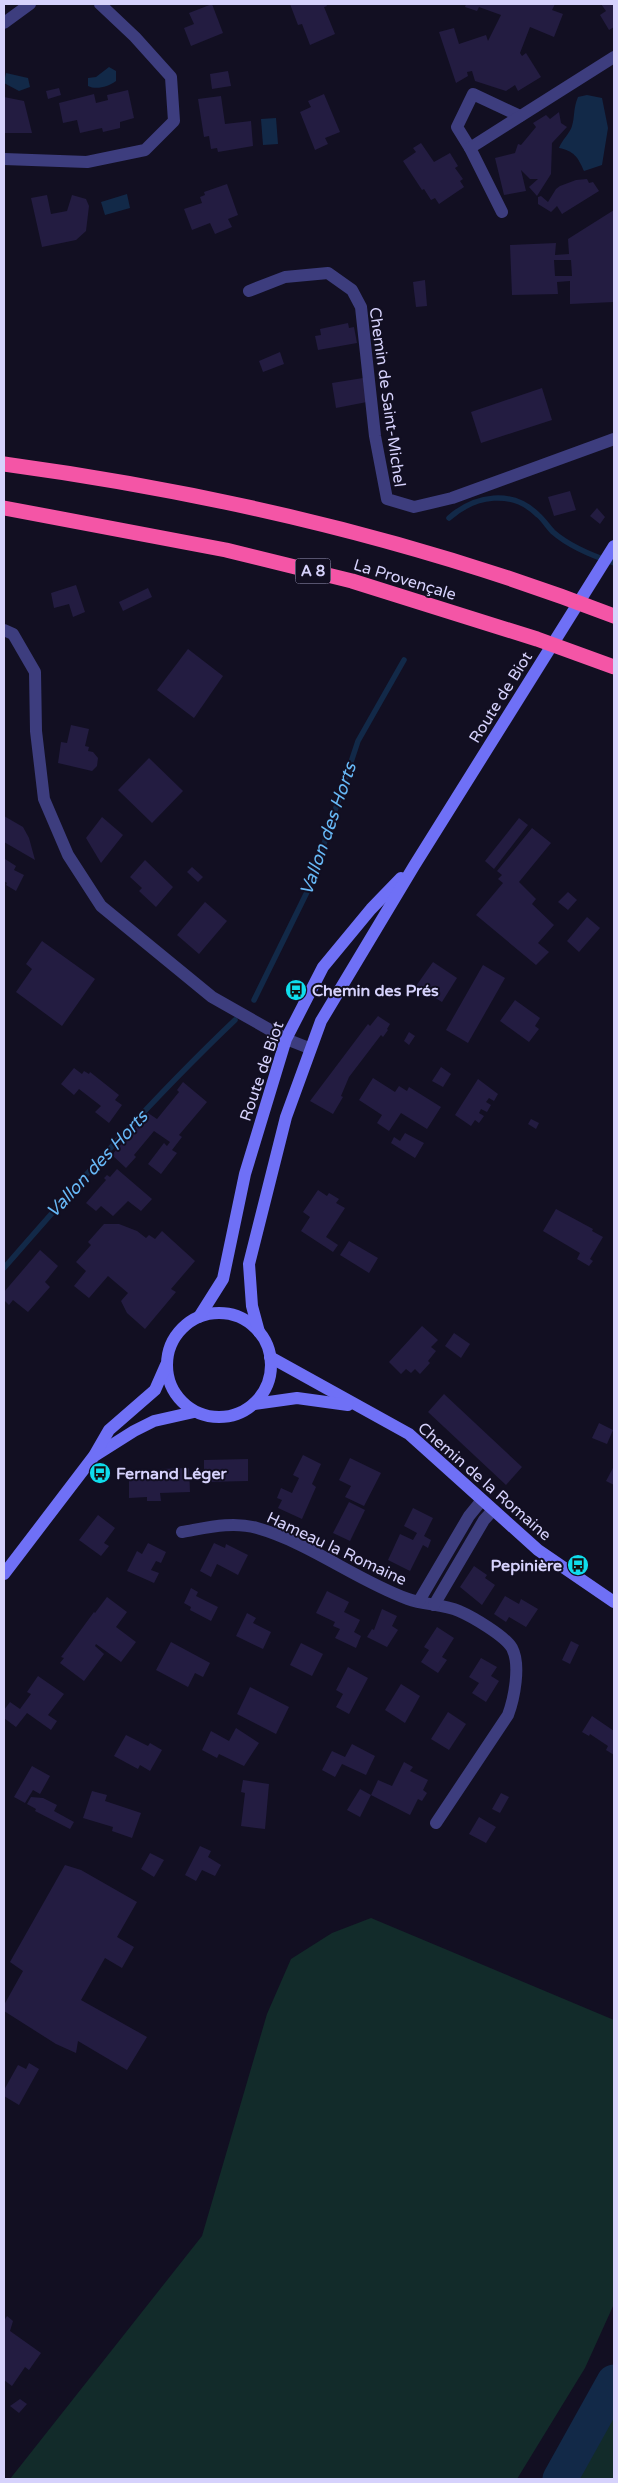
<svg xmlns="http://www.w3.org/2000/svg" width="618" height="2483" font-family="'Varela Round',sans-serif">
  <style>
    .green { fill: #122b2a }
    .water { fill: #122948 }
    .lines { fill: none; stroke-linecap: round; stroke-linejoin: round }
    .stream { stroke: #122948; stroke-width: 5.5 }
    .river { stroke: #122948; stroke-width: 35 }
    .building { fill: #231c41; fill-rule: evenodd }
    .street { stroke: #3d3d7e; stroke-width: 12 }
    .secondary { stroke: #6f70f6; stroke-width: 12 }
    .highway { stroke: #f455a6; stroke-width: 15 }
    .labels { text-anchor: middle; stroke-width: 4; stroke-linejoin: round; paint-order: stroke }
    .shield { fill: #120f22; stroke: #9b98bb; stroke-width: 1 }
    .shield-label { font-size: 15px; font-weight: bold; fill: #d6d2fc }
    .street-label { font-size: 16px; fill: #d6d2fc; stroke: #120f22 }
    .poi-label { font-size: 16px; font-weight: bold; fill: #d6d2fc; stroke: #120f22; text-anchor: start }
    .water-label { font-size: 18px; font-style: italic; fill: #67b8f6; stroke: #120f22 }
  </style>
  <rect width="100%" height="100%" fill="#120f22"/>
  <!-- green -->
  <g class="green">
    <polygon points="371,1918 614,2020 614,2304 585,2368 517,2479 10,2479 202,2236 267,2014 291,1959 332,1933"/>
    <polygon points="614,2404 614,2479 570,2479"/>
  </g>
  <!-- water -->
  <g class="water">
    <path d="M109,67L116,71V81C108,87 96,90 88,86V78L96,77Z"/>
    <polygon points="6,73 28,78 30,87 19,91 4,83"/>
    <path d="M587,95L602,98L608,128L602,165L584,171C578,157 574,151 559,148C562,140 570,133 572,126C575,116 573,109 578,97Z"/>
    <polygon points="276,118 278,144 263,145 261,119"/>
    <polygon points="127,194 130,208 105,215 101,202"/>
  </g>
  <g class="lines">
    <!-- stream -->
    <g class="stream">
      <path d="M449,518C475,495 512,489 538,515C544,520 548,527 553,532C570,547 593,556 614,563"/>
      <polyline points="254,1000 310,886 358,741 404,660"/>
      <path d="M4,1268C78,1183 153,1098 235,1020"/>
    </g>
    <!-- river -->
    <polyline class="river" points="560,2479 614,2382"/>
  </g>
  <!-- building -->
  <g class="building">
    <polygon points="212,4 223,33 191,46 184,28 194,24 189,13"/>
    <polygon points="290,4 326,4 327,6 324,7 335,34 310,45 302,24 298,25"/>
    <polygon points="466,4 555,4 552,10 563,14 554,37 530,27 520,53 522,56 526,53 541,77 518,91 515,85 506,91 475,81 472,71 467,72 468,76 456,83 439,32 454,28 459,44 486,35 488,41 501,15 479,7 477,11 465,7"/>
    <polygon points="601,4 614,4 614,27 609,30 600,15 606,11"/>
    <polygon points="228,71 231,86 212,89 210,74"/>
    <polygon points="59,88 61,95 48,99 46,91"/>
    <polygon points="128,90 134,118 120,122 120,128 103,132 102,128 80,133 77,120 63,123 59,103 94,94 96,103 108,100 107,95"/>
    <polygon points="324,94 340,132 325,138 328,144 315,150 300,112 311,107 308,101"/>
    <polygon points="221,96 225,124 251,121 253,146 218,152 217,148 211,149 209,136 204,137 198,99"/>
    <polygon points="4,97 24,101 32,133 4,133"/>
    <polygon points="559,112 561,123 567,127 552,143 551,174 537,196 529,187 538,179 530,179 521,170 526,191 504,195 495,158 515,153 518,144 521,145 536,127 533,123 546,115 550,119"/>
    <polygon points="421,143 434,162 450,153 458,166 455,168 463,179 460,181 464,187 439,204 435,198 431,200 424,189 422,190 403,161 416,152 413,148"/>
    <polygon points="587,179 589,183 593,182 599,191 562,214 557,206 551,212 538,204 538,197 541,196 548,202 556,189 560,186 576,180"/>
    <polygon points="227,184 238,215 228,219 232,227 215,234 210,223 192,230 184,209 202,203 200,197 205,195 204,192"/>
    <polygon points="47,195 51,214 67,211 72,195 86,199 89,206 86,231 76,240 42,247 31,198"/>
    <path d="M614,210V302L570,304V281L557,282L558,294L512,295L510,245L556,243L555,255L569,254L568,239ZM554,260H571L572,276H555Z"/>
    <polygon points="425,280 427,306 416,307 413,282"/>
    <polygon points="348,323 349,328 354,327 357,343 318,350 315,336 321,335 320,329"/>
    <polygon points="280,352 284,364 263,372 259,361"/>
    <polygon points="363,378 367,402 336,408 332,383"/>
    <polygon points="542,388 552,420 481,443 471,412"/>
    <polygon points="397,459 398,470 392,471 390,460"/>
    <polygon points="570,491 576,510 554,516 548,497"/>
    <polygon points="597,508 605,517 600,524 590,516"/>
    <polygon points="76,585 85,612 73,617 69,604 54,608 51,593"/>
    <polygon points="148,588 152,597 123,611 119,602"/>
    <polygon points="188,649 223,676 194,718 157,690"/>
    <polygon points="71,725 89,729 85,746 89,747 88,751 93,752 98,758 97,766 92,771 58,763 61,742 67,743"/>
    <polygon points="149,758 183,791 152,823 118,790"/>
    <polygon points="4,816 23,827 29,838 35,860 4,842"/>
    <polygon points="102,817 123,835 101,863 86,838"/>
    <polygon points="519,818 528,825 494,869 485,861"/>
    <polygon points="532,828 551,843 519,882 536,899 532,904 554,925 538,943 549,952 536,965 476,915 503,883 498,879 502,875 497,871"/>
    <polygon points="5,859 16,866 14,870 24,875 16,891 6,885 7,883 4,881"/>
    <polygon points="145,860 173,887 156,907 139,891 142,888 130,877"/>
    <polygon points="192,867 203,877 198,882 187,872"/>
    <polygon points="568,892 577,900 568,910 558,902"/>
    <polygon points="205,902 227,921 199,954 177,935"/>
    <polygon points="587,917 600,928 579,952 567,941"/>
    <polygon points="42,941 95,979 62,1026 16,992 32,969 26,964"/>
    <polygon points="433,962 457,978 442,1002 416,986"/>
    <polygon points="483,965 505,978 468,1043 446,1030"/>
    <polygon points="515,1000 540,1018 535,1026 539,1029 529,1042 500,1021"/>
    <polygon points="378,1016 390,1024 387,1029 388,1030 383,1037 381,1035 349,1077 341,1096 343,1097 333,1114 310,1101 368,1024 370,1026"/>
    <polygon points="409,1032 415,1036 409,1045 404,1041"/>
    <polygon points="441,1067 451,1074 443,1087 432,1081"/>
    <polygon points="74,1068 82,1074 84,1071 89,1074 90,1072 119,1095 115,1100 122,1105 109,1123 95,1112 101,1106 79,1089 74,1095 61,1084"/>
    <polygon points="373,1078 395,1092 399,1086 407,1091 409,1087 441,1107 427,1129 401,1113 389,1131 377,1123 382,1115 359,1100"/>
    <polygon points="478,1079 498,1094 494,1101 489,1098 486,1102 491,1105 487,1112 481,1109 479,1113 484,1116 479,1123 475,1120 471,1126 455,1115"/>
    <polygon points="183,1082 207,1102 179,1135 182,1137 172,1150 177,1153 161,1174 148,1164 164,1143 167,1146 170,1142 154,1131 134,1155 136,1157 126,1168 112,1155 148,1113 157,1119 179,1092 177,1090"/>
    <polygon points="531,1119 539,1123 536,1129 528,1124"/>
    <polygon points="405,1133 424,1143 415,1158 391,1143 394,1137 400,1141"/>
    <polygon points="117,1169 152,1199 141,1211 128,1201 113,1216 101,1206 96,1211 86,1203 106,1180 104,1178 107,1175 110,1177"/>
    <polygon points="318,1190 327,1196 329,1193 339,1199 336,1203 345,1208 326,1237 338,1245 333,1252 301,1231 310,1217 303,1212"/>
    <polygon points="556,1209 593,1229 592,1231 603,1237 590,1259 593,1261 589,1266 577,1259 580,1253 543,1231"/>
    <polygon points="104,1224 119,1224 137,1231 146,1238 149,1235 155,1239 162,1231 195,1261 171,1289 176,1292 145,1329 127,1313 121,1301 128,1293 108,1276 89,1298 74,1286 86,1271 76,1262 91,1245 88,1242"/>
    <polygon points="349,1241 378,1258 369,1273 340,1255"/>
    <polygon points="40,1250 58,1266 45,1282 50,1287 28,1312 13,1300 9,1305 4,1300 4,1292"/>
    <polygon points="422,1326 438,1340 431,1347 436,1351 428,1361 430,1363 420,1374 415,1369 411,1373 406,1369 401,1374 389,1362"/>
    <polygon points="454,1333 470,1344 461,1358 445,1346"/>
    <polygon points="444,1394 522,1467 506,1485 428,1412"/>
    <polygon points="599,1423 613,1430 607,1444 592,1438"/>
    <polygon points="303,1455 321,1464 312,1484 316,1487 302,1519 278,1508 282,1500 277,1498 281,1488 292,1493 299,1478 293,1475"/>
    <polygon points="350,1458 381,1473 364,1506 345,1497 351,1486 339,1480"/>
    <polygon points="248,1459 248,1481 204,1482 204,1460"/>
    <polygon points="614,1466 614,1485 606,1481"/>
    <polygon points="189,1468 190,1492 160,1493 161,1501 147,1501 147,1497 129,1498 129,1476 160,1475 160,1469"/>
    <polygon points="349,1502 365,1510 350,1541 333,1533"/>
    <polygon points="413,1508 433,1518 424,1536 431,1540 428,1548 423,1545 410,1571 388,1560 400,1534 413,1540 417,1533 404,1526"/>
    <polygon points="98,1515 115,1528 104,1543 109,1546 101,1556 79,1540"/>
    <polygon points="148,1543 166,1552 161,1563 156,1561 151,1570 159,1573 154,1583 127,1571 137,1551 142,1554"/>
    <polygon points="214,1543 225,1548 226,1544 248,1555 238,1575 217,1564 211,1577 200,1571"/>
    <polygon points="474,1566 487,1575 485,1578 495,1585 482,1605 460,1587"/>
    <polygon points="191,1588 198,1592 196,1596 218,1607 211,1621 190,1610 191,1607 184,1603"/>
    <polygon points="327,1591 349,1602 344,1612 360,1620 354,1632 361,1636 356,1648 335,1638 340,1629 333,1626 335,1622 316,1613"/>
    <polygon points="505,1596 519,1604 521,1599 538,1609 526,1627 509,1617 506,1622 494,1614"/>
    <polygon points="107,1597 127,1612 116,1627 136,1642 121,1662 96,1644 95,1646 104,1654 84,1681 60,1663 64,1658 61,1657 94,1612 95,1613"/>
    <polygon points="382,1609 397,1616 392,1626 398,1630 387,1647 367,1637 372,1629 374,1630"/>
    <polygon points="247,1613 256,1618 253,1623 271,1632 263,1649 236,1636"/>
    <polygon points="437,1627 454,1638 442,1657 447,1660 438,1673 421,1662 429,1650 424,1647"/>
    <polygon points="571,1641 579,1645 570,1664 562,1660"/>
    <polygon points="171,1642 210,1663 203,1677 195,1673 188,1687 156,1670"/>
    <polygon points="301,1643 323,1654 312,1676 290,1665"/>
    <polygon points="481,1658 497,1667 491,1676 499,1681 486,1702 472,1693 479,1683 469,1677"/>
    <polygon points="348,1667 368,1678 349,1714 336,1707 343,1694 336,1690"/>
    <polygon points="38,1676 64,1694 48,1715 57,1721 51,1730 27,1713 16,1727 4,1718 4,1710 10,1702 20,1709 31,1694 27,1692"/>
    <polygon points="401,1684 420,1696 405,1723 385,1710"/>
    <polygon points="250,1687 289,1707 276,1734 237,1714"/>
    <polygon points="448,1712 466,1724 449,1750 431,1739"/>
    <polygon points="592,1716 614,1731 614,1755 606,1750 608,1746 590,1734 589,1736 582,1732"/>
    <polygon points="236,1728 259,1743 244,1766 219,1754 217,1758 202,1750 211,1731 229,1741"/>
    <polygon points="126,1735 148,1746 150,1743 162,1750 150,1771 140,1765 138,1769 114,1756"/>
    <polygon points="352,1744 375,1756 366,1775 342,1764 335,1777 322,1770 332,1751 345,1757"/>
    <polygon points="404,1762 413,1767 410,1771 428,1780 423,1790 427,1793 422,1801 418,1799 410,1815 371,1795 360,1817 347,1810 360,1789 371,1795 378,1780 392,1786"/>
    <polygon points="32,1766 50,1776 40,1794 33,1790 25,1803 14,1797"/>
    <polygon points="243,1780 269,1784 265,1829 241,1826 245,1793 241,1792"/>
    <polygon points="92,1791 107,1795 105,1801 141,1813 132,1838 112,1831 113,1827 83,1818"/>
    <polygon points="501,1793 509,1797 500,1813 492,1809"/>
    <polygon points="31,1797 43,1798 57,1805 54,1811 74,1822 70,1829 35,1811 36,1809 27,1804"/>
    <polygon points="479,1817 496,1827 486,1843 469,1834"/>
    <polygon points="200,1846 211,1851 208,1857 221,1865 215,1876 202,1870 196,1881 185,1875"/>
    <polygon points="150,1853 164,1860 154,1877 141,1869"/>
    <polygon points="65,1865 81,1870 137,1902 117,1937 134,1947 122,1968 105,1958 81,2000 147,2037 127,2070 78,2041 76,2053 56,2044 4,2011 4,2005 23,1971 10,1962"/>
    <polygon points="29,2063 39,2069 19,2105 4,2096 4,2090 18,2065 26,2069"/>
    <polygon points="7,2316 13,2321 10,2331 41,2353 29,2370 25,2367 12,2386 4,2380 4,2321"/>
    <polygon points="20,2399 27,2404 19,2413 10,2406"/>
  </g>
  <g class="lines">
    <!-- street -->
    <g class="street">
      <polyline points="4,23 30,4"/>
      <polyline points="470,148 457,127 473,94 520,116"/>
      <polyline points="4,159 87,162 145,150 174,121 171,77 135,37 100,4"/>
      <polyline points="502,212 470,148 614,57"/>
      <polyline points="249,291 285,277 328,273 352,290 361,307 375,436 387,499 414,507 452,498 614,439"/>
      <polyline points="4,630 13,634 35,672 36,731 44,799 68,855 101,906 212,997 286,1039 309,1048"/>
      <path d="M182,1532C206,1528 232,1521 257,1528C310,1543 356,1580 408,1599C424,1605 443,1604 459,1611C473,1617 505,1636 512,1648C521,1665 514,1699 508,1715L436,1823"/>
      <polyline points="419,1601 469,1516 482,1500"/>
      <polyline points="434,1605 484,1520 493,1510"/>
    </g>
    <!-- secondary -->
    <g class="secondary">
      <circle cx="219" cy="1365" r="52"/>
      <polyline points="199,1317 223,1279 245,1174 286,1039 323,967 371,909 401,878"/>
      <polyline points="259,1332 252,1306 249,1264 286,1117 321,1021 414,866 614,546"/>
      <polyline points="270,1357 409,1434 538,1550 614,1602"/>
      <polyline points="254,1404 297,1398 348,1405"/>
      <polyline points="96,1455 134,1431 154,1421 194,1412"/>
      <polyline points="4,1574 94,1456 109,1430 155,1390 166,1365"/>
    </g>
    <!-- highway -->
    <g class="highway">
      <path d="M4,464C210,492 420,541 614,616"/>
      <polyline points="4,508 226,550 352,581 537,639 614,667"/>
    </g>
  </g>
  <!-- icons -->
  <defs>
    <g id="bus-disc" transform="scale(1.125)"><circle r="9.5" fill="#0fddec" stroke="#120f22"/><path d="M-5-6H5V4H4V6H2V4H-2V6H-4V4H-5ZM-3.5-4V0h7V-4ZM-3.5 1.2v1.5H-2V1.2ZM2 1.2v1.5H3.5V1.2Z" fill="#111"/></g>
  </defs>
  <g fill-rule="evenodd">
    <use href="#bus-disc" x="296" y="990"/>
    <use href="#bus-disc" x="100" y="1473"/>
    <use href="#bus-disc" x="578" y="1565"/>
  </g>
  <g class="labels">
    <!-- shield labels -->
    <rect class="shield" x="295.5" y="558.5" width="35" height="25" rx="4"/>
    <g class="shield-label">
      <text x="313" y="576">A 8</text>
    </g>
    <!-- street labels -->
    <g class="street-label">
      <text transform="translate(388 397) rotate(82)" y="6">Chemin de Saint-Michel</text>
      <text transform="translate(405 579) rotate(17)" y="6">La Provençale</text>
      <text transform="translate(500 697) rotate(-58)" y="6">Route de Biot</text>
      <text transform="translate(261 1071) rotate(-71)" y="6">Route de Biot</text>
      <text transform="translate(485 1481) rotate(41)" y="6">Chemin de la Romaine</text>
      <text transform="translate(337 1548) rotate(25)" y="6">Hameau la Romaine</text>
    </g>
    <!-- poi labels -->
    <g class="poi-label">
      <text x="312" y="996">Chemin des Prés</text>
      <text x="116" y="1479">Fernand Léger</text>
      <text x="562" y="1571" text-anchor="end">Pepinière</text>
    </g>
    <!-- water labels -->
    <g class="water-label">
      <text transform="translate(328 829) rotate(-71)" y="6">Vallon des Horts</text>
      <text transform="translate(97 1164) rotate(-47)" y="6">Vallon des Horts</text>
    </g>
  </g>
  <!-- border -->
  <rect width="618" height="2483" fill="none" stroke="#d6d2fc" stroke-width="10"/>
</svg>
